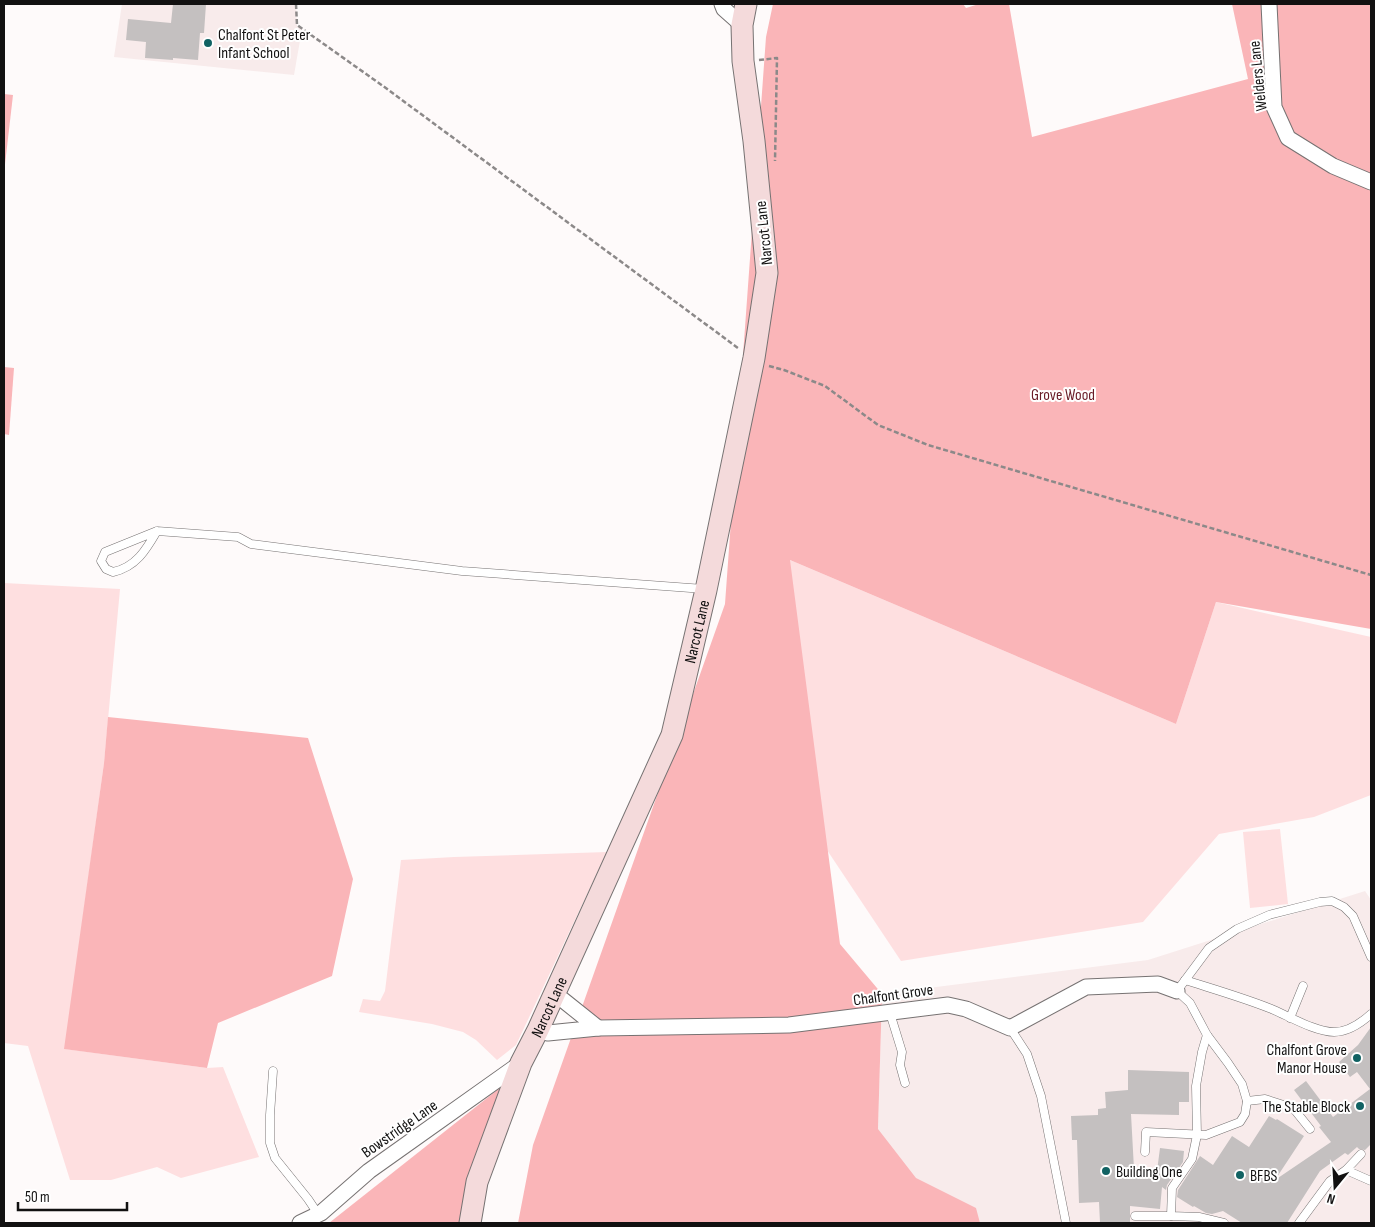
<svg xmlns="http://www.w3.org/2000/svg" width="1375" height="1227" font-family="'Sofia Sans Condensed',sans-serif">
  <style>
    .built { fill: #f8ebeb }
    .green { fill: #fedfe0 }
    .forest { fill: #fab5b8 }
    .building { fill: #c4c0c0 }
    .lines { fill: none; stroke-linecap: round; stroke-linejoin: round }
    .lane-casing { stroke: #767272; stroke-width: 9 }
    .street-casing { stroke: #767272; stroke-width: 17 }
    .secondary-casing { stroke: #767272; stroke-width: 23 }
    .path { stroke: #8c8989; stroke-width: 2.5; stroke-dasharray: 5 2.5; stroke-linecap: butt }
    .lane { stroke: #fff; stroke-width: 8 }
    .street { stroke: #fff; stroke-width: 15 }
    .secondary { stroke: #f4dadb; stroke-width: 21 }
    .poi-dot { fill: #116263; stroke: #fff; stroke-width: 2 }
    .labels { text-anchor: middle; stroke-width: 4; stroke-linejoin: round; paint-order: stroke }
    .poi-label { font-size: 16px; fill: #121111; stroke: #fff; text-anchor: start }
    .street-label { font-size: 16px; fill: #121111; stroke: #fff }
    .park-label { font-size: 16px; fill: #691b27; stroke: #fff }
  </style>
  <rect width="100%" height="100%" fill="#fefafa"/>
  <!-- built -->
  <g class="built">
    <polygon points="122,4 296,4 297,26 302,29 294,75 114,57"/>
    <polygon points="1365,891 1371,900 1371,1223 909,1223 878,1129 882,994 1148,960"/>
  </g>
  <!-- green -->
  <g class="green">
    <polygon points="790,560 1176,724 1216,602 1371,637 1371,795 1314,817 1219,834 1143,922 901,961 777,775"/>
    <polygon points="4,583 120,589 104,763 65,1049 207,1068 223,1067 259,1157 181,1178 157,1167 111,1180 70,1180 28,1046 4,1043"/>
    <polygon points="1280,829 1288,904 1250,908 1243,832"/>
    <polygon points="607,852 516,1045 497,1060 476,1040 463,1032 432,1024 359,1012 363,999 380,1001 385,991 401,860 454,857"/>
  </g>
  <!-- forest -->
  <g class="forest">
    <polygon points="773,4 963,4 966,8 979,4 1009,4 1032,137 1248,79 1232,4 1371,4 1371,629 1216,602 1176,724 790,560 840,944 882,994 878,1129 916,1178 976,1208 980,1223 518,1223 533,1145 725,604 766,37"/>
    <polygon points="4,94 13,95 4,173"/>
    <polygon points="4,367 14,368 9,435 4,434"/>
    <polygon points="108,717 308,738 353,879 332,976 218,1023 207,1068 64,1049 104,763"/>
    <polygon points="501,1087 467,1223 329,1223"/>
  </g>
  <!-- building -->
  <g class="building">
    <polygon points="173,4 206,4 204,33 200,33 198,60 173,58 173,60 145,58 146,42 126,40 128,19 171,23"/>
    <polygon points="1371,1027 1371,1144 1365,1150 1359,1149 1357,1147 1348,1155 1345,1153 1320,1171 1287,1223 1242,1223 1223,1211 1212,1214 1206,1213 1194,1206 1193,1207 1177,1197 1178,1190 1200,1156 1213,1165 1232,1136 1249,1147 1269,1116 1276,1120 1277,1119 1304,1136 1275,1180 1331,1142 1319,1127 1321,1126 1294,1090 1306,1081 1333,1117 1370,1089 1357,1072 1350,1077 1339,1062 1358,1045"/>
    <polygon points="1128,1070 1189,1072 1189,1102 1179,1102 1179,1115 1131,1114 1134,1169 1157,1171 1160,1148 1184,1151 1183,1162 1167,1185 1166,1190 1162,1187 1160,1209 1130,1206 1130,1223 1100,1223 1099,1202 1079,1203 1077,1140 1072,1140 1071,1116 1098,1115 1098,1109 1106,1108 1105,1092 1128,1090"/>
  </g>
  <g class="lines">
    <!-- lane casing -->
    <g class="lane-casing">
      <g id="lane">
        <path d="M157,531C146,550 136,567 113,572L106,569L101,561L105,552L157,531L238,537L251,544L462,571L704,589"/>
        <path d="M1185,980C1213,989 1241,997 1269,1008C1287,1015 1315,1032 1334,1032C1349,1032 1361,1023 1371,1014"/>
        <polyline points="890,1013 902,1052 900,1065 905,1083"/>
        <polyline points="1290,1018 1303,986"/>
        <polyline points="1010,1028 1027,1054 1041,1096 1066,1223"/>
        <polyline points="1207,1035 1202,1052 1196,1086 1197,1135 1192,1159 1172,1188 1171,1216 1199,1217 1224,1223"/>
        <polyline points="273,1071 270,1115 270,1143 275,1158 308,1199 318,1214"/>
        <polyline points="1247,1101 1265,1099 1293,1108 1310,1129"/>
        <polyline points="1145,1152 1146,1132 1206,1135 1240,1122 1245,1114 1247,1101 1242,1084 1228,1063 1207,1035 1190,1003 1177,991 1209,948 1237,929 1269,915 1320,902 1332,901 1344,907 1353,916 1371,957"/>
        <polyline points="1346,1170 1361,1154"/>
        <polyline points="1135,1216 1171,1216"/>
        <polyline points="1299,1223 1330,1181 1346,1170 1371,1181"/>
      </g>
    </g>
    <!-- street casing -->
    <g class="street-casing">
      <g id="street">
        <polyline points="722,4 724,9 742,25"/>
        <polyline points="1269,4 1274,107 1288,138 1333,166 1371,182"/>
        <polyline points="598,1028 789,1025 948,1005 966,1009 1010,1028 1086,987 1158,984 1177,991"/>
        <polyline points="538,1030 548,1033 598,1028 563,1000 554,995"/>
        <polyline points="300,1223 321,1213 369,1171 521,1063"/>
      </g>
    </g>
    <!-- secondary casing -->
    <g class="secondary-casing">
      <g id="secondary">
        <path id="s1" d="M470,1223L477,1182L521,1063L538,1030L672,735L706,590L754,358L767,273L754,141L743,61L742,25L746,4"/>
      </g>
    </g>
    <!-- path -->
    <g class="path">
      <polyline points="296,4 297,25 383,86 738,348"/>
      <polyline points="759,60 777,58 775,161"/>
      <polyline points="769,366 784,370 825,386 878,425 928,445 1371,575"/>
    </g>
    <!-- lane -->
    <use href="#lane" class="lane"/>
    <!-- street -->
    <use href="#street" class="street"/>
    <!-- secondary -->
    <use href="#secondary" class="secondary"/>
  </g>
  <!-- markers -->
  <g class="poi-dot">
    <circle cx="208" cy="43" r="5"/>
    <circle cx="1357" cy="1058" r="5"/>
    <circle cx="1360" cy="1106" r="5"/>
    <circle cx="1106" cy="1171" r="5"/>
    <circle cx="1240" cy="1175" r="5"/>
  </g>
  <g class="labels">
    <!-- poi labels -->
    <g class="poi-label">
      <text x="218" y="40">Chalfont St Peter<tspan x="218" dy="18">Infant School</tspan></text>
      <text x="1347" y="1055" text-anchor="end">Chalfont Grove<tspan x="1347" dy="18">Manor House</tspan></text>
      <text x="1350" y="1112" text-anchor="end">The Stable Block</text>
      <text x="1116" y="1177">Building One</text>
      <text x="1250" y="1181">BFBS</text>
    </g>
    <!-- street labels -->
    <g class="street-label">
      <text transform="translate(1257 76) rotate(-96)" y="6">Welders Lane</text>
      <text transform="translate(763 233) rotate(-96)" y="6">Narcot Lane</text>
      <text dy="6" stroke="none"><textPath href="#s1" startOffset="636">Narcot Lane</textPath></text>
      <text transform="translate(893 994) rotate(-8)" y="6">Chalfont Grove</text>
      <text dy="6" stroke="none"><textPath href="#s1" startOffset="231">Narcot Lane</textPath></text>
      <text transform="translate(399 1128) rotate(-35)" y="6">Bowstridge Lane</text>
    </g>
    <!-- park labels -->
    <g class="park-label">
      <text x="1063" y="400">Grove Wood</text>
    </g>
  </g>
  <!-- border -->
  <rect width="1375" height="1227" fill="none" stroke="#121111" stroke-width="10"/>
  <!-- north arrow -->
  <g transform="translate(1335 1187) rotate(198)" stroke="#ffffff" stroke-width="4" paint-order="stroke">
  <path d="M0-4L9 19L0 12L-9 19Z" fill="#121111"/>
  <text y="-8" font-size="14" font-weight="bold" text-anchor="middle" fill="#121111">N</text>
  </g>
  <!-- scale -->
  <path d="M18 1202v8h109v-8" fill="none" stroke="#121111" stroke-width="2.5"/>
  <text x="25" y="1202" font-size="15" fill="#121111" stroke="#ffffff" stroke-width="4" paint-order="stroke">50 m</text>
</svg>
